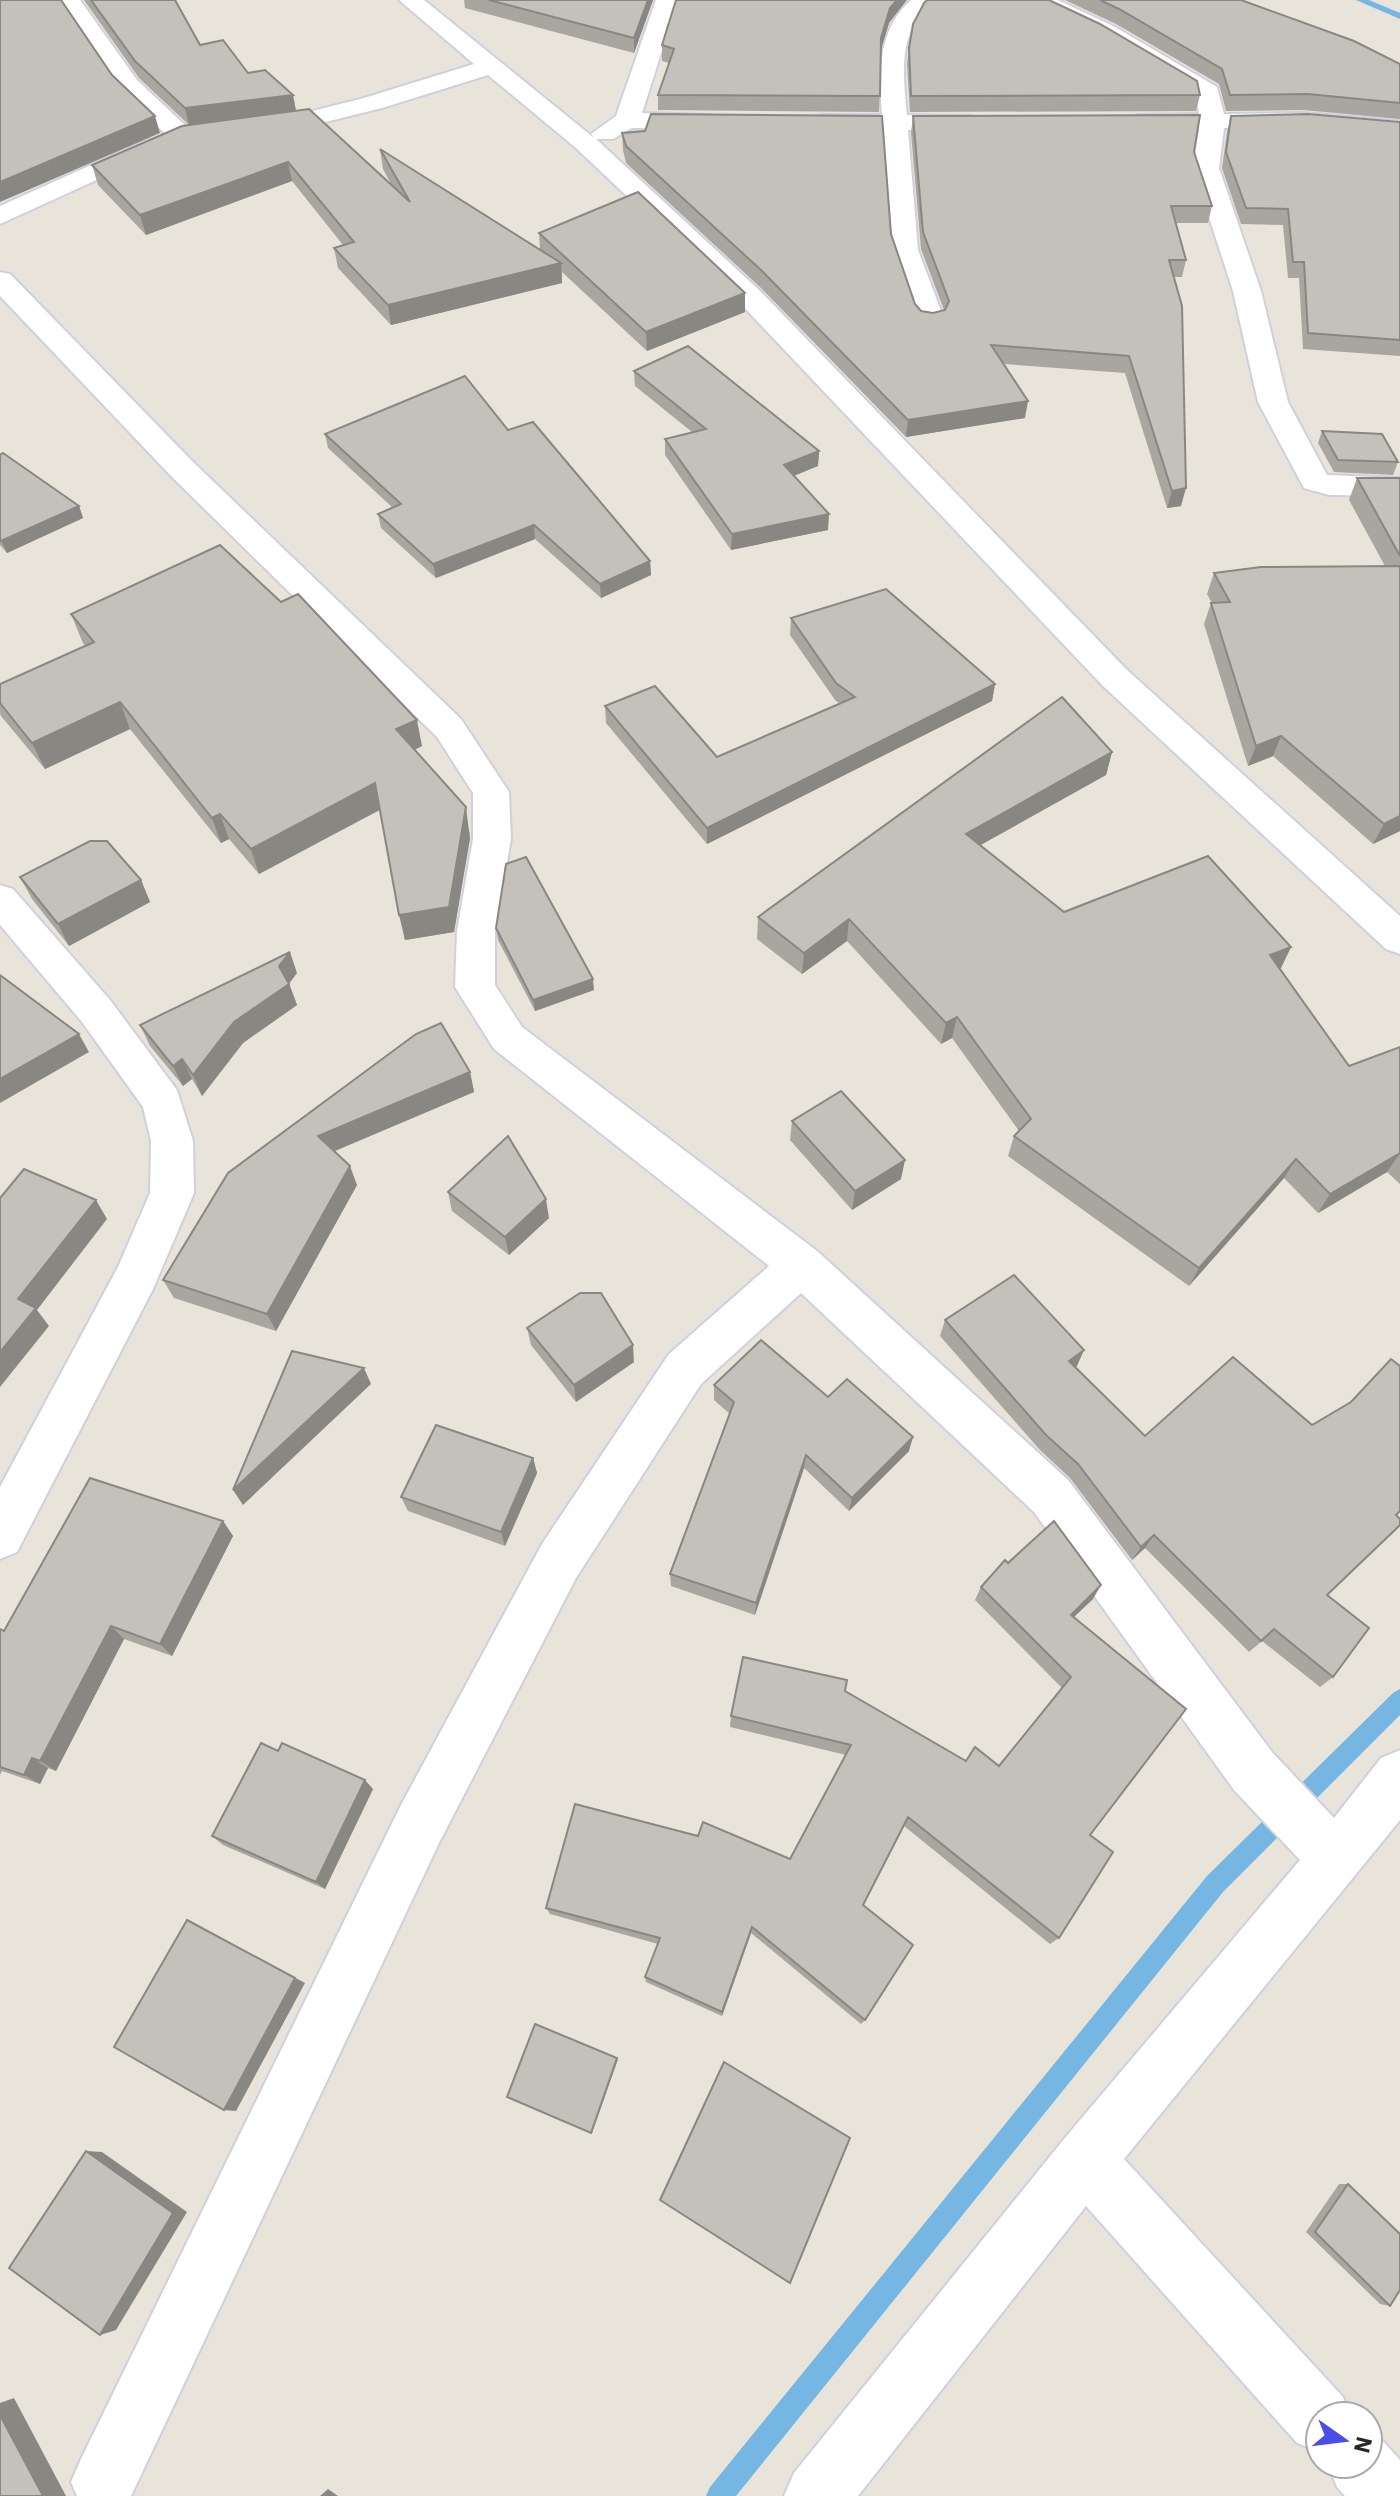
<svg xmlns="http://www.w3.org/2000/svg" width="1400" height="2496" font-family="'IBM Plex Sans',sans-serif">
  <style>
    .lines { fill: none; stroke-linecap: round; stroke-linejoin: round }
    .stream { fill: #75b6e2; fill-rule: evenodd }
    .street-casing { stroke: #cfd0df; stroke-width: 4 }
    .street { fill: #fff; fill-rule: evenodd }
    .wall { fill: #a9a6a0 }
    .shaded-wall { fill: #898782 }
    .building { fill: #c4c1ba; stroke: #898782; stroke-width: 2 }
  </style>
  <rect width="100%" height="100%" fill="#e9e4da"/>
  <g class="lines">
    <!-- stream -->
    <g class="stream">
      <polygon points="1356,0 1369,0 1400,13 1400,19"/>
      <polygon points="1400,1689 1400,1715 1223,1892 736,2496 706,2496 710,2487 1207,1876 1393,1693"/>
    </g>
    <!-- street casing -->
    <g class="street-casing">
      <g id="street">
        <polygon points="58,0 80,0 137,80 188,128 293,116 364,98 474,64 399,0 424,0 594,138 591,134 616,116 656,0 678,0 642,113 710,115 719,117 722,122 719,127 710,129 632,128 613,139 596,139 759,290 1127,670 1400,916 1400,954 1386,949 1103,686 739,302 576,148 488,75 382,108 293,130 182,144 173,141 119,90"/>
        <path d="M911,0H939C934,7 926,9 920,16C898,43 904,83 907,115L970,116L979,118L982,123L979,128L970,130H908L918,250L944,319L940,325L930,327L920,325L916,319L892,250L883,130L823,129L814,127L811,122L814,117L823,115H882C879,74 877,30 911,0Z"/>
        <polygon points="1029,0 1058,0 1115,27 1217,87 1224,114 1303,113 1400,121 1400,135 1303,127 1224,128 1219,168 1261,291 1288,402 1327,475 1400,478 1400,496 1329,495 1304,488 1258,402 1233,291 1193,168 1199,129 1139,129 1130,127 1127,122 1130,117 1139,115 1199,114 1196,95 1099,37 1032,5"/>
        <polygon points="149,139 158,142 162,147 158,152 0,224 0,206"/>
        <polygon points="0,272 10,274 193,462 461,719 509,792 511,839 495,931 495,985 522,1027 817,1251 1068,1480 1272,1752 1334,1818 1381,1758 1400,1750 1400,1820 1124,2159 1343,2397 1350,2416 1320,2416 1320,2452 1297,2443 1086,2206 858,2496 784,2496 794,2473 1064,2139 1300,1860 1234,1790 1034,1512 801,1293 701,1384 576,1578 439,1843 131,2496 77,2496 71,2482 81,2459 401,1805 542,1544 669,1354 769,1266 494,1049 455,987 457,931 473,839 473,793 437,737 171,476 0,296"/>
        <polygon points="0,885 13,889 110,1000 177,1090 193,1141 194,1193 153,1289 17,1552 0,1559 0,1487 118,1267 150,1193 151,1141 143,1107 82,1022 0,925"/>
        <polygon points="1368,2435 1383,2441 1400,2460 1400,2496 1345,2496 1337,2487 1328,2464 1368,2464"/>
      </g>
    </g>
    <!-- street -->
    <use href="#street" class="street"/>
  </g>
  <!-- wall -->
  <g class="wall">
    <polygon points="84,0 175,0 200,45 248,73 293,95 296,110 392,186 383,169 380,149 540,250 539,233 745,293 745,312 647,351 562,272 562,283 391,325 338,268 334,248 343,245 292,181 146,235 98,185 92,165 189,125 139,78"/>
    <polygon points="464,0 653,0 634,53 465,8"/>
    <polygon points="1065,0 1241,0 1400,64 1400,119 1303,110 1226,111 1219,84 1116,24"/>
    <polygon points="889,23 881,49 879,112 658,110 658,95 669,63 662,61 662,45"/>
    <polygon points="909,48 1200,95 1196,111 910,112 907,64"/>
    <polygon points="913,116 1194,152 1212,206 1208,223 1176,223 1186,260 1182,277 1174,277 1181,506 1167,508 1125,373 1004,364 1025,418 906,437 761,288 626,163 623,150 622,133 891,234 915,304 921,311 933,313 944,310 921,249 911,133"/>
    <polygon points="1231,116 1400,122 1400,356 1303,349 1299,278 1288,278 1283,225 1241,224 1222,168 1227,132"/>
    <polygon points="634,371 819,451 818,466 794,476 828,530 731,550 665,455 665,439 692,432 635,386"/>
    <polygon points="508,430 650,561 651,575 601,598 535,539 436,578 381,528 378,514 392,507 328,448 325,434"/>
    <polygon points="1322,431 1398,462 1393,475 1334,472 1318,443"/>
    <polygon points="0,455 79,506 83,518 7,553 0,545"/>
    <polygon points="1357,478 1400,478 1400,831 1373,844 1273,756 1248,766 1204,624 1211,603 1212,603 1207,594 1214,573 1385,566 1349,500"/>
    <polygon points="71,614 422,746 414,750 470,833 454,932 405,940 380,810 259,874 229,839 221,843 130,729 45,769 1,716 0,713 0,684 85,646 82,641"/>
    <polygon points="791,618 995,684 992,701 707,844 606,723 605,706 717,757 840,704 835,700 790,635"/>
    <polygon points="1112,752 1106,775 980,845 1064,912 1291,947 1280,969 1349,1066 1400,1047 1400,1184 1387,1172 1318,1213 1284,1178 1189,1286 1008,1156 1014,1136 1019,1131 952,1038 941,1044 847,941 802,974 757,939 758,917"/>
    <polygon points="20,877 141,880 150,902 69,946 32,899"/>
    <polygon points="496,928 594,990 535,1011 498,940"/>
    <polygon points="297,973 289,983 297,1005 243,1043 202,1096 192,1079 183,1086 150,1046 140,1025"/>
    <polygon points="470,1072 474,1092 335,1151 357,1185 276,1331 174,1298 163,1280 228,1173"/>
    <polygon points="792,1121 901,1179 852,1210 790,1140"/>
    <polygon points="448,1192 549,1218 509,1255 452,1211"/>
    <polygon points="945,1320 1077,1366 1075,1367 1145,1436 1327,1595 1333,1677 1320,1687 1262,1641 1249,1652 1145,1548 1132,1560 1070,1478 1040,1450 940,1336"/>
    <polygon points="527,1328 634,1362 576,1402 531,1345"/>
    <polygon points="714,1385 828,1397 909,1451 849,1511 804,1468 755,1615 671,1586 670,1574 730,1414 714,1400"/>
    <polygon points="533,1458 537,1473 505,1546 408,1511 401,1497"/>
    <polygon points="223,1521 233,1536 172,1656 124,1639 56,1771 48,1768 40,1784 2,1771 0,1775 0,1629 4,1631"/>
    <polygon points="1008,1563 1093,1599 1074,1617 1090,1835 1059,1938 1050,1944 904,1826 863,1905 865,2020 861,2024 751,1933 722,2016 646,1982 645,1977 658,1944 550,1914 546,1908 790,1859 846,1755 730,1727 731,1716 845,1691 966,1761 999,1766 1062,1688 975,1600 981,1587"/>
    <polygon points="278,1751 373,1789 325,1889 223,1845 212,1836"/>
    <polygon points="1339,2184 1348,2184 1390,2306 1380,2304 1306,2232"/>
  </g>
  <!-- shaded-wall -->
  <g class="shaded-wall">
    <polygon points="648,0 653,0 634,53 634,38"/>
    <polygon points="897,0 907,0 889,23 880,53 881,38 890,8"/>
    <polygon points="293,95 296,112 189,125 185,108"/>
    <polygon points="155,116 160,133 0,202 0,182"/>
    <polygon points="288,162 292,181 146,235 140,215"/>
    <polygon points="561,263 562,283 391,325 388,305"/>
    <polygon points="745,293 745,312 647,351 646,332"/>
    <polygon points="1028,401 1025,418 906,437 908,420"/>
    <polygon points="819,451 818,466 783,480 784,465"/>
    <polygon points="1186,488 1181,506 1167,508 1172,491"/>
    <polygon points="79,506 83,518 7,553 1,541"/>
    <polygon points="829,514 828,530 731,550 732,534"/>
    <polygon points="534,525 535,539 436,578 433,564"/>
    <polygon points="650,561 651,575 601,598 600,584"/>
    <polygon points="995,684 992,701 707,844 707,828"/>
    <polygon points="120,702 130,729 45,769 32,743"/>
    <polygon points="417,720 422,746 402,756 396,729"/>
    <polygon points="1281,736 1273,756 1248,766 1256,746"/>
    <polygon points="1112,752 1106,775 961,856 966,834"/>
    <polygon points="375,783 381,809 259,874 251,849"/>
    <polygon points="466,807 470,839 454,932 405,940 399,915"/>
    <polygon points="220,814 229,839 221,843 212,818"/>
    <polygon points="1400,816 1400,831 1373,844 1384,824"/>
    <polygon points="141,880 150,902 69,946 58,924"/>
    <polygon points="849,919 847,941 802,974 804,953"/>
    <polygon points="1291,947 1281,968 1260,977 1270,955"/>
    <polygon points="290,952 297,973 288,985 289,984 297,1005 243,1043 202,1096 193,1075"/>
    <polygon points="593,979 594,990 535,1011 533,1000"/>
    <polygon points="957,1017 952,1038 941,1044 946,1023"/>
    <polygon points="79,1034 89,1052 0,1103 0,1079"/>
    <polygon points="182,1059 192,1079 183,1086 173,1066"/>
    <polygon points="470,1072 474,1092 325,1155 318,1136"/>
    <polygon points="1400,1153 1387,1172 1318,1213 1330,1194"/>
    <polygon points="1296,1159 1284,1178 1189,1286 1199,1268"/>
    <polygon points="905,1160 901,1179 852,1210 855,1191"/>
    <polygon points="350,1166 357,1185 276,1331 267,1314"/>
    <polygon points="546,1199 549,1218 509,1255 505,1237"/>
    <polygon points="96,1200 107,1219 37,1310 49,1326 0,1387 0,1352 18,1299"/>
    <polygon points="633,1345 634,1362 576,1402 574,1385"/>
    <polygon points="1084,1350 1077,1366 1062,1377 1069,1361"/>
    <polygon points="364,1368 371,1384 243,1505 233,1490"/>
    <polygon points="913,1437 909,1451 849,1511 852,1498"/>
    <polygon points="806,1455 804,1468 755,1615 756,1603"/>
    <polygon points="533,1458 537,1473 505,1546 501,1532"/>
    <polygon points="223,1521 233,1536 172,1656 160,1644"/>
    <polygon points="1154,1535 1145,1548 1132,1560 1141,1547"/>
    <polygon points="1101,1585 1093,1599 1063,1627 1071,1615"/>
    <polygon points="111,1626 124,1639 56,1771 40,1761"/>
    <polygon points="32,1758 48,1768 40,1784 24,1775"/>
    <polygon points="365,1780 373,1789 325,1889 316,1882"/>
    <polygon points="187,1920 305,1983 236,2111 224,2110"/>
    <polygon points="752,1927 751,1933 722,2016 722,2012"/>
    <polygon points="617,2058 618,2059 592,2133 591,2133"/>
    <polygon points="86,2151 102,2152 187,2212 116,2330 100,2335"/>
    <polygon points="14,2398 66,2496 43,2496 0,2415 0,2403"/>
    <polygon points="328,2489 338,2496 320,2496"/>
  </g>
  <!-- building -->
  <g class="building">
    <polygon points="0,0 61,0 112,75 155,116 0,182"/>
    <polygon points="91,0 175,0 200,45 223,40 248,73 265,70 293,95 185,108 135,61"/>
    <polygon points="489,0 648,0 634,38"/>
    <polygon points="676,0 897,0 890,8 881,38 880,96 658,95 674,49 662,45"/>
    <polygon points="927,0 1049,0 1100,24 1197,81 1200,95 911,96 909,48 913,24 924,3"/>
    <polygon points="1100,0 1241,0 1354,41 1400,64 1400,103 1308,94 1230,95 1222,69 1119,9"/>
    <polygon points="309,109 410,202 380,149 561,263 388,305 334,248 354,242 288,162 140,215 92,165 182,126"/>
    <polygon points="651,114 882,116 891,234 915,304 921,311 933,313 945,310 949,301 923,232 913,116 1200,115 1194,152 1212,206 1171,206 1186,260 1169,260 1182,306 1186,488 1172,491 1129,356 991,345 1028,401 908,420 762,271 626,146 622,133 645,131"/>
    <polygon points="1308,114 1400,122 1400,340 1308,333 1304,262 1293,262 1288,209 1246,208 1226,152 1231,116"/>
    <polygon points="638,192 745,293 646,332 539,233"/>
    <polygon points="688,346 819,451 784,465 829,514 732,534 665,439 706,429 634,371"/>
    <polygon points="465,376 508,430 533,422 650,561 600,584 534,525 433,564 378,514 401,504 325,434"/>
    <polygon points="1322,431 1382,434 1398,462 1338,460"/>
    <polygon points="3,453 79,506 1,541 0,539 0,455"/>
    <polygon points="1357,478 1400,478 1400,556"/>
    <polygon points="220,545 281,602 298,594 417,720 396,729 466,807 449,907 399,915 375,783 251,849 220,814 212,818 120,702 32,743 0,703 0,684 94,642 71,614"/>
    <polygon points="1400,566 1400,816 1384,824 1281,736 1256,746 1211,603 1230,602 1214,573 1261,567"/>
    <polygon points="886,589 995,684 707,828 605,706 655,686 717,757 855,697 836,683 791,618"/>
    <polygon points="1062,697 1112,752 966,834 1064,912 1208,856 1291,947 1270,955 1349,1066 1400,1047 1400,1153 1330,1194 1296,1159 1199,1268 1014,1136 1031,1119 957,1017 946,1023 849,919 804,953 758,917"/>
    <polygon points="90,841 107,841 141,880 58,924 20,877"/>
    <polygon points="526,857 593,979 533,1000 496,928 506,864"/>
    <polygon points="290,952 279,966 289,984 234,1022 193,1075 182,1059 173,1066 140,1025"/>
    <polygon points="0,975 79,1034 0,1079"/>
    <polygon points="441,1023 470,1072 318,1136 350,1166 267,1314 163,1280 228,1173 416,1034"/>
    <polygon points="841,1091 905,1160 855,1191 792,1121"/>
    <polygon points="508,1136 546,1199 505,1237 448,1192"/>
    <polygon points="24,1169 96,1200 18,1299 36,1308 0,1352 0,1198"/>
    <polygon points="1014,1275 1084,1350 1069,1361 1145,1436 1233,1357 1312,1425 1351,1402 1391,1359 1400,1366 1400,1511 1396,1515 1400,1519 1400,1525 1327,1595 1369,1628 1333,1677 1274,1629 1261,1641 1154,1535 1141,1547 1078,1464 1046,1435 945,1320"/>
    <polygon points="580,1293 601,1293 633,1345 574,1385 527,1328"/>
    <polygon points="761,1340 828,1397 847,1379 913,1437 852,1498 806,1455 756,1603 670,1574 734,1402 714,1385"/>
    <polygon points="292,1351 364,1368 233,1490"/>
    <polygon points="436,1425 533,1458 501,1532 401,1497"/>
    <polygon points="90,1478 223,1521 160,1644 111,1626 40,1761 32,1758 24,1775 0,1767 0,1629 4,1631"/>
    <polygon points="1054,1521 1101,1585 1071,1615 1186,1709 1090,1835 1113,1852 1059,1938 908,1817 863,1905 913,1945 865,2020 752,1927 722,2012 645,1977 660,1938 546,1908 575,1804 698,1836 703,1822 790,1859 851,1745 731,1716 743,1657 847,1680 845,1691 966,1761 975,1747 999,1766 1071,1677 981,1587 1005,1560 1008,1563"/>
    <polygon points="261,1743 278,1751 282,1743 365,1780 316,1882 212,1836"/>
    <polygon points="187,1920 295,1978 224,2110 114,2047"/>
    <polygon points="535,2024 617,2058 591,2133 507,2097"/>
    <polygon points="724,2062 850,2138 790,2283 660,2200"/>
    <polygon points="86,2151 173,2213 100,2335 9,2268"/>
    <polygon points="1348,2184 1400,2234 1400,2290 1390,2306 1315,2232"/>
    <polygon points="0,2415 43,2496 0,2496"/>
  </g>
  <!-- north arrow -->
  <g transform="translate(1344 2440) rotate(104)"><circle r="38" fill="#ffffff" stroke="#a9a9a9" stroke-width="2"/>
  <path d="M0-6L14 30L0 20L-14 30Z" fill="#474fe8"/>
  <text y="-12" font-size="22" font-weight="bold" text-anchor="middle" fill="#272727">N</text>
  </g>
</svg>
